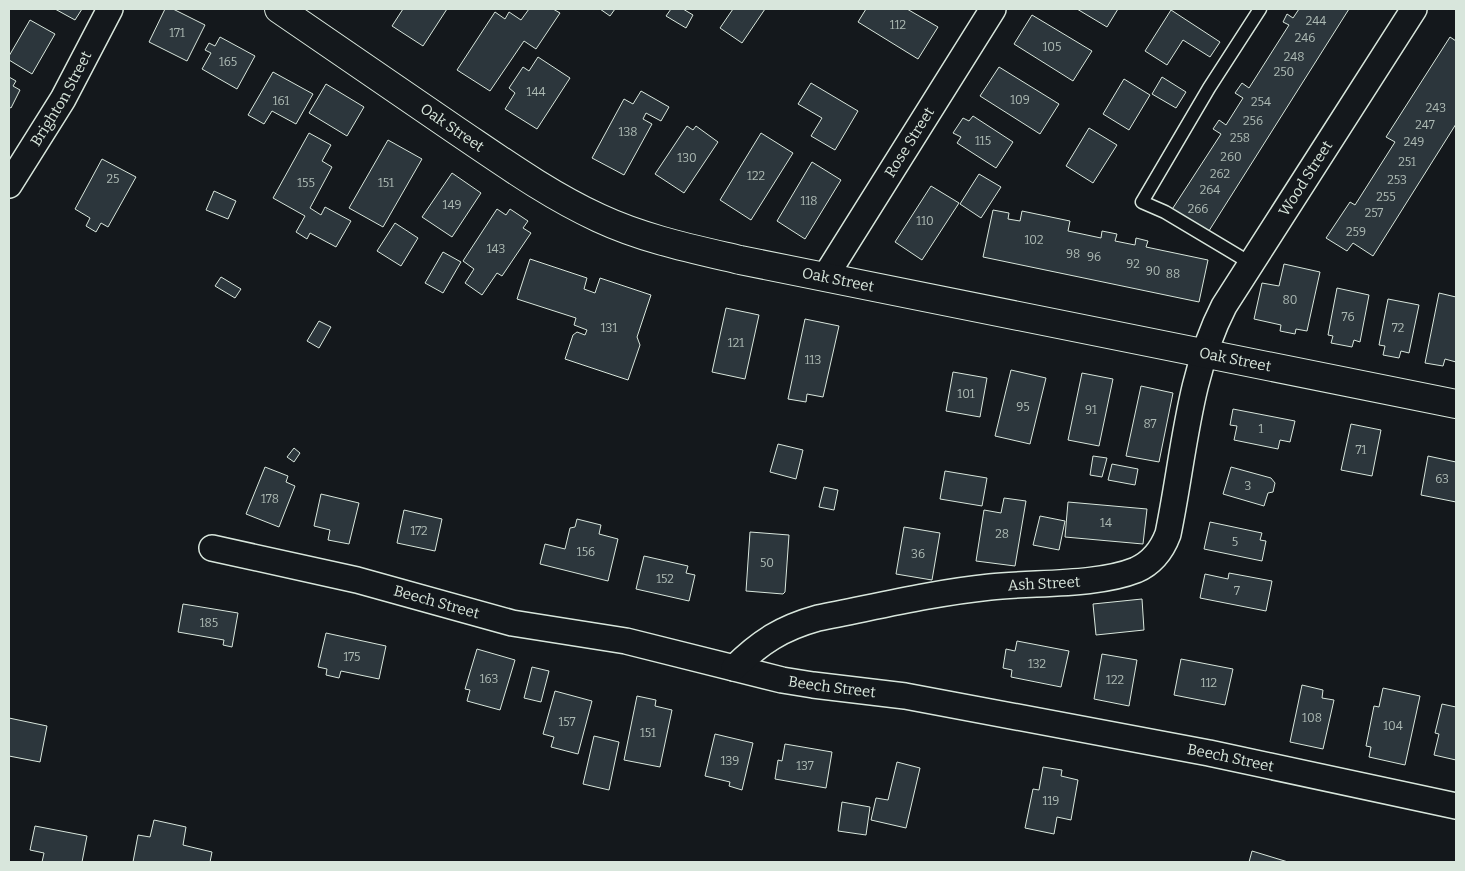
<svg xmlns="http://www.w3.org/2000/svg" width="1465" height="871" font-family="Bitter,serif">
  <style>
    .building { fill: #2c363c; stroke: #d8e6dc }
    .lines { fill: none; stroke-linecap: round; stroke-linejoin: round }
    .lane-casing { stroke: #d8e6dc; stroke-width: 15 }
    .street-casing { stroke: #d8e6dc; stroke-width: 28 }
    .secondary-casing { stroke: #d8e6dc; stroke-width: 30 }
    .lane { stroke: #14181c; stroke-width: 12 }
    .street { stroke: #14181c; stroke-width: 25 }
    .secondary { stroke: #14181c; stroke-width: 28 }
    .labels { text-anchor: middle; stroke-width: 4; stroke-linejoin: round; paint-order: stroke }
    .number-label { font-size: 12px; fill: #adbab4 }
    .street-label { font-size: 15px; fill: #d8e6dc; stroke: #14181c }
  </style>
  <rect width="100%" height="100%" fill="#14181c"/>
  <!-- building -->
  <g class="building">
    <polygon points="55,9 82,9 75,20"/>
    <polygon points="165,9 173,9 205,25 187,61 149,42"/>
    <polygon points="403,9 447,9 423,46 392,26"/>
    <polygon points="529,9 553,9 560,13 536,49 524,41 490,91 457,70 495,12 505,19 509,12 521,20"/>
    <polygon points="600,9 615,9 610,16"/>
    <polygon points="671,9 683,9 693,15 686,28 666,16"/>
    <polygon points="733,9 765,9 742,43 720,28"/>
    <polygon points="866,9 907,9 938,27 918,59 858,22"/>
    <polygon points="1077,9 1118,9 1107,27"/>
    <polygon points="1299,9 1349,9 1207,234 1171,211 1221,134 1213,129 1219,120 1226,125 1243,98 1235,93 1242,83 1249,88 1289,25 1283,22 1287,14 1293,18"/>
    <polygon points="1171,10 1220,42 1210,57 1183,40 1167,65 1145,51"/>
    <polygon points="1032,15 1092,51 1073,81 1014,44"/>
    <polygon points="30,20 55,34 32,74 9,60 9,56"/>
    <polygon points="220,37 255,56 237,89 202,69 211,53 205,50 209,43 215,46"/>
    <polygon points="1450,37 1456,41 1456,124 1373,256 1353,243 1347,251 1326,238 1350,202 1355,205 1395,142 1386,137"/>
    <polygon points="538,57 570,78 537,129 505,109 515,93 509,88 523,67 529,71"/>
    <polygon points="999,67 1059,104 1040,134 980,96"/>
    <polygon points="273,72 313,94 296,124 272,111 264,124 248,115"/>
    <polygon points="9,77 16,81 13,86 20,90 11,108 9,107"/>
    <polygon points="1162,77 1186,92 1176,108 1152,94"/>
    <polygon points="1124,79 1150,95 1129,130 1103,114"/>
    <polygon points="811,83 858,111 835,150 811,136 822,118 798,104"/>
    <polygon points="326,84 364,107 347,136 309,113"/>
    <polygon points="641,91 669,107 661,121 646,113 643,119 652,124 624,175 592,158 624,99 633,104"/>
    <polygon points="973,116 1013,142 996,168 957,143 961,137 953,133 963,118 969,121"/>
    <polygon points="687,126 693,130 696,126 718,142 684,193 655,174"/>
    <polygon points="1089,128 1117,145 1093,183 1066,166"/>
    <polygon points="309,133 331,145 322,161 332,167 310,208 321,215 325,207 351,221 336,247 310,233 307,239 296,232 305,216 273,198"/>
    <polygon points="761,133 793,153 751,220 720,200"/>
    <polygon points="388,140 422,159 383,227 349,208"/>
    <polygon points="102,159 136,177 108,227 101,223 96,232 86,226 90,218 75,209"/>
    <polygon points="812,162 841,180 805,239 777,221"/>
    <polygon points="452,173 481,193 452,237 422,217"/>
    <polygon points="979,174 1001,187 981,218 960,204"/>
    <polygon points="931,186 959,203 922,260 895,242"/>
    <polygon points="214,191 236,201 228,219 206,210"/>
    <polygon points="497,209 506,215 510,209 528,221 523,228 531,233 502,276 497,273 482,295 465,283 474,269 463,261"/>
    <polygon points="993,210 1009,213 1008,219 1020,221 1022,211 1070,221 1068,231 1101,238 1102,231 1117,234 1115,241 1135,245 1136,238 1148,241 1146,247 1208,260 1199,302 983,257"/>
    <polygon points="395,223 418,238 401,266 377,251"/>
    <polygon points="443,252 461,262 443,293 425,283"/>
    <polygon points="530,259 587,278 584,289 595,293 600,278 651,295 637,337 640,345 628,380 565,359 573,335 577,332 585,335 587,330 574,325 576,318 517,299"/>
    <polygon points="1284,264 1320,272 1307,331 1296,329 1295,334 1280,331 1281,325 1254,319 1262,283 1279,286"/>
    <polygon points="221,277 241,289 235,298 215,286"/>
    <polygon points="1337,288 1369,295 1360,342 1354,340 1352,347 1331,343 1333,336 1328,335"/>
    <polygon points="1439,293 1456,297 1456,362 1445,359 1443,366 1425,363"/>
    <polygon points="1388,299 1419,305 1409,353 1401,351 1399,358 1383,355 1385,346 1379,345"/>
    <polygon points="726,308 759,315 745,379 712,372"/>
    <polygon points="805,319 839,326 823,397 807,394 806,402 788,399"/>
    <polygon points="319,321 331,327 319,348 307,341"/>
    <polygon points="1011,370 1046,378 1030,444 995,436"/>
    <polygon points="953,372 987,378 980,417 946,411"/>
    <polygon points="1082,373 1113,379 1099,446 1068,440"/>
    <polygon points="1141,386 1173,393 1159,462 1126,456"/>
    <polygon points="1233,409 1295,421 1290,442 1280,440 1278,449 1234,440 1237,426 1230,425"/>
    <polygon points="1351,424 1381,430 1372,476 1341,470"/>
    <polygon points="778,444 803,450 796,479 770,472"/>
    <polygon points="294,448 300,453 294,462 287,457"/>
    <polygon points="1093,456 1107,458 1102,477 1090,475"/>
    <polygon points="1428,456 1456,462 1456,502 1421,495"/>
    <polygon points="1112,464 1138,469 1135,485 1108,480"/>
    <polygon points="265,467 288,476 286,482 295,486 279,527 246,514"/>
    <polygon points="1231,467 1271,478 1275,483 1273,492 1268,493 1264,506 1223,494"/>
    <polygon points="945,471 987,478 982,506 940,499"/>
    <polygon points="824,487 838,490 834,510 819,507"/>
    <polygon points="321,494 359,503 349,544 328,540 330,530 314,526"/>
    <polygon points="1004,498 1026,501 1015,566 976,561 984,510 1001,513"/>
    <polygon points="1068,502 1147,509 1143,544 1065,537"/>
    <polygon points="404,510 442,519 435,551 397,543"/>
    <polygon points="1040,516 1065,521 1059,550 1033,545"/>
    <polygon points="577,519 601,525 599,534 618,539 608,581 540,564 545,544 565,549 570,528 575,527"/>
    <polygon points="1210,522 1262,533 1260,540 1266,541 1262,561 1204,549"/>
    <polygon points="904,527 940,533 932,580 896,574"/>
    <polygon points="750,532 789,535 785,592 783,594 746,591"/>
    <polygon points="644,556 688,566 686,573 695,575 689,601 636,589"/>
    <polygon points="1229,573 1272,581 1266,611 1200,598 1205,574 1228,579"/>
    <polygon points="1142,599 1144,630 1096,635 1093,604"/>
    <polygon points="183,604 238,613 232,647 223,645 224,640 178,632"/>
    <polygon points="326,633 386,646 379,679 341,671 339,678 326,675 327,669 318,667"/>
    <polygon points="1017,641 1069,651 1061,687 1011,677 1012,670 1003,668 1006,649 1015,651"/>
    <polygon points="477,649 515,660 500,710 467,701 470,690 465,689"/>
    <polygon points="1102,654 1137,660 1129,706 1094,699"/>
    <polygon points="1181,659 1233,669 1225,705 1174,695"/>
    <polygon points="532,667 549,671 541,702 524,698"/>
    <polygon points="1302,685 1323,690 1322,698 1334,700 1323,749 1290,742"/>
    <polygon points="1383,688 1420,696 1405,765 1369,757 1371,747 1366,746 1374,706 1379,707"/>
    <polygon points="555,691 592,701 578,754 551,747 554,737 543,734"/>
    <polygon points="637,696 656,700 655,706 672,710 660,767 624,760"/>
    <polygon points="1442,704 1456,707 1456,760 1434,755 1439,734 1435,733"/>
    <polygon points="9,718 47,726 40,762 9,756"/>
    <polygon points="715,734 753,743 742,790 729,786 730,782 705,776"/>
    <polygon points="594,736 619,742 609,790 583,784"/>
    <polygon points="785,744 832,752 826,788 775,779 778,760 782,761"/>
    <polygon points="897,762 920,768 906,828 871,820 876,798 888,800"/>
    <polygon points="1043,767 1062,770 1061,776 1078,780 1071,820 1057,817 1054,834 1025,828 1033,789 1039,790"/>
    <polygon points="842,802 870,807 866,835 838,831"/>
    <polygon points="154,820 186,827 183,845 212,852 210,862 133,862 138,835 150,837"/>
    <polygon points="35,826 87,836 82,862 42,862 44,853 30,850"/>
    <polygon points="1252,851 1288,862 1249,862"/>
  </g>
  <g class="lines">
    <!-- lane casing -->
    <g class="lane-casing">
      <polyline id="lane" points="1252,264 1165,212 1142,202 1209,88 1260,9"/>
    </g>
    <!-- street casing -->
    <g class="street-casing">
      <g id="street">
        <path id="s1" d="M9,185L63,99L110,9"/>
        <path id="s2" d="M825,277L993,9"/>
        <path id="s3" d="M212,548L357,580L512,623L626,641L782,680L813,685L905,696L1209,753L1456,806"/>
        <path id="s4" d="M734,668C760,642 782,628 818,618C875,607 932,593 990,587C1034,582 1096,586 1136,570C1152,563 1162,550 1168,534C1184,457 1188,376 1224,306L1414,9"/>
      </g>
    </g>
    <!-- secondary casing -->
    <g class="secondary-casing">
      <g id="secondary">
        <path id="s5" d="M279,9C338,50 398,90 457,131C503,162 549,195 599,218C644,239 693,249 740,260L1456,404"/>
      </g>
    </g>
    <!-- lane -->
    <use href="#lane" class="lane"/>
    <!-- street -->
    <use href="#street" class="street"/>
    <!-- secondary -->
    <use href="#secondary" class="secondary"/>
  </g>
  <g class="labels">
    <!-- number labels -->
    <g class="number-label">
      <text x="1316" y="25">244</text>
      <text x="898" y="29">112</text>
      <text x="177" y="37">171</text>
      <text x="1305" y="42">246</text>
      <text x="1052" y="51">105</text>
      <text x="1294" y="61">248</text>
      <text x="228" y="66">165</text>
      <text x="1284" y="76">250</text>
      <text x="536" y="96">144</text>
      <text x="1020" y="104">109</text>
      <text x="281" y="105">161</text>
      <text x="1261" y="106">254</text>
      <text x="1436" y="112">243</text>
      <text x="1253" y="125">256</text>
      <text x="1425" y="129">247</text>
      <text x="628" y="136">138</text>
      <text x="1240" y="142">258</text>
      <text x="983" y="145">115</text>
      <text x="1414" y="146">249</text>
      <text x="1231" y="161">260</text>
      <text x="687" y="162">130</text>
      <text x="1407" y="166">251</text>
      <text x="1220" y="178">262</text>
      <text x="756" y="180">122</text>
      <text x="113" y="183">25</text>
      <text x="1397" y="184">253</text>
      <text x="306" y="187">155</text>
      <text x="386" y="187">151</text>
      <text x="1210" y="194">264</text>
      <text x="1386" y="201">255</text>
      <text x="809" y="205">118</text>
      <text x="452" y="209">149</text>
      <text x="1198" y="213">266</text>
      <text x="1374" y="217">257</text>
      <text x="925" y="225">110</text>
      <text x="1356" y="236">259</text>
      <text x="1034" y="244">102</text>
      <text x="496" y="253">143</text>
      <text x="1073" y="258">98</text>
      <text x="1094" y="261">96</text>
      <text x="1133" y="268">92</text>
      <text x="1153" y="275">90</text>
      <text x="1173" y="278">88</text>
      <text x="1290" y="304">80</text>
      <text x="1348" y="321">76</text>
      <text x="609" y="332">131</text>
      <text x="1398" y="332">72</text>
      <text x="736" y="347">121</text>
      <text x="813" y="364">113</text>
      <text x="966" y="398">101</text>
      <text x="1023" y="411">95</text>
      <text x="1091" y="414">91</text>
      <text x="1150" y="428">87</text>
      <text x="1261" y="433">1</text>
      <text x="1361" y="454">71</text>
      <text x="1442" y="483">63</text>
      <text x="1248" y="490">3</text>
      <text x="270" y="503">178</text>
      <text x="1106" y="527">14</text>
      <text x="419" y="535">172</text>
      <text x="1002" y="538">28</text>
      <text x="1235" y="546">5</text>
      <text x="586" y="556">156</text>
      <text x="918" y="558">36</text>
      <text x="767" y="567">50</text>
      <text x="665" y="583">152</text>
      <text x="1237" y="595">7</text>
      <text x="209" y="627">185</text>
      <text x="352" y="661">175</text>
      <text x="1037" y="668">132</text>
      <text x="489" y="683">163</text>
      <text x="1115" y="684">122</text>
      <text x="1209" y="687">112</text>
      <text x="1312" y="722">108</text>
      <text x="567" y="726">157</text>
      <text x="1393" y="730">104</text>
      <text x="648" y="737">151</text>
      <text x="730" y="765">139</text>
      <text x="805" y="770">137</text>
      <text x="1051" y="805">119</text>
    </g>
    <!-- street labels -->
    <g class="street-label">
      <text dy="5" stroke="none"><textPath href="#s1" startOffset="101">Brighton Street</textPath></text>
      <text dy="5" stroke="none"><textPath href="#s5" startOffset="210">Oak Street</textPath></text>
      <text dy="5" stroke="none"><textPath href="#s2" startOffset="159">Rose Street</textPath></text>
      <text dy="5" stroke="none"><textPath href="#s4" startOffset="858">Wood Street</textPath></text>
      <text dy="5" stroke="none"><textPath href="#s5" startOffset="630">Oak Street</textPath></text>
      <text dy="5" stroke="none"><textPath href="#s5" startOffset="1035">Oak Street</textPath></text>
      <text dy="5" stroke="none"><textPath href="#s4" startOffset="328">Ash Street</textPath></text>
      <text dy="5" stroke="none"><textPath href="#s3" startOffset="231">Beech Street</textPath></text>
      <text dy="5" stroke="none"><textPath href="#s3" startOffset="636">Beech Street</textPath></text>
      <text dy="5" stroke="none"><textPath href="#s3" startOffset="1041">Beech Street</textPath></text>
    </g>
  </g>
  <!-- border -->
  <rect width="1465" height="871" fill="none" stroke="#d8e6dc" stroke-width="20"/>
</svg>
